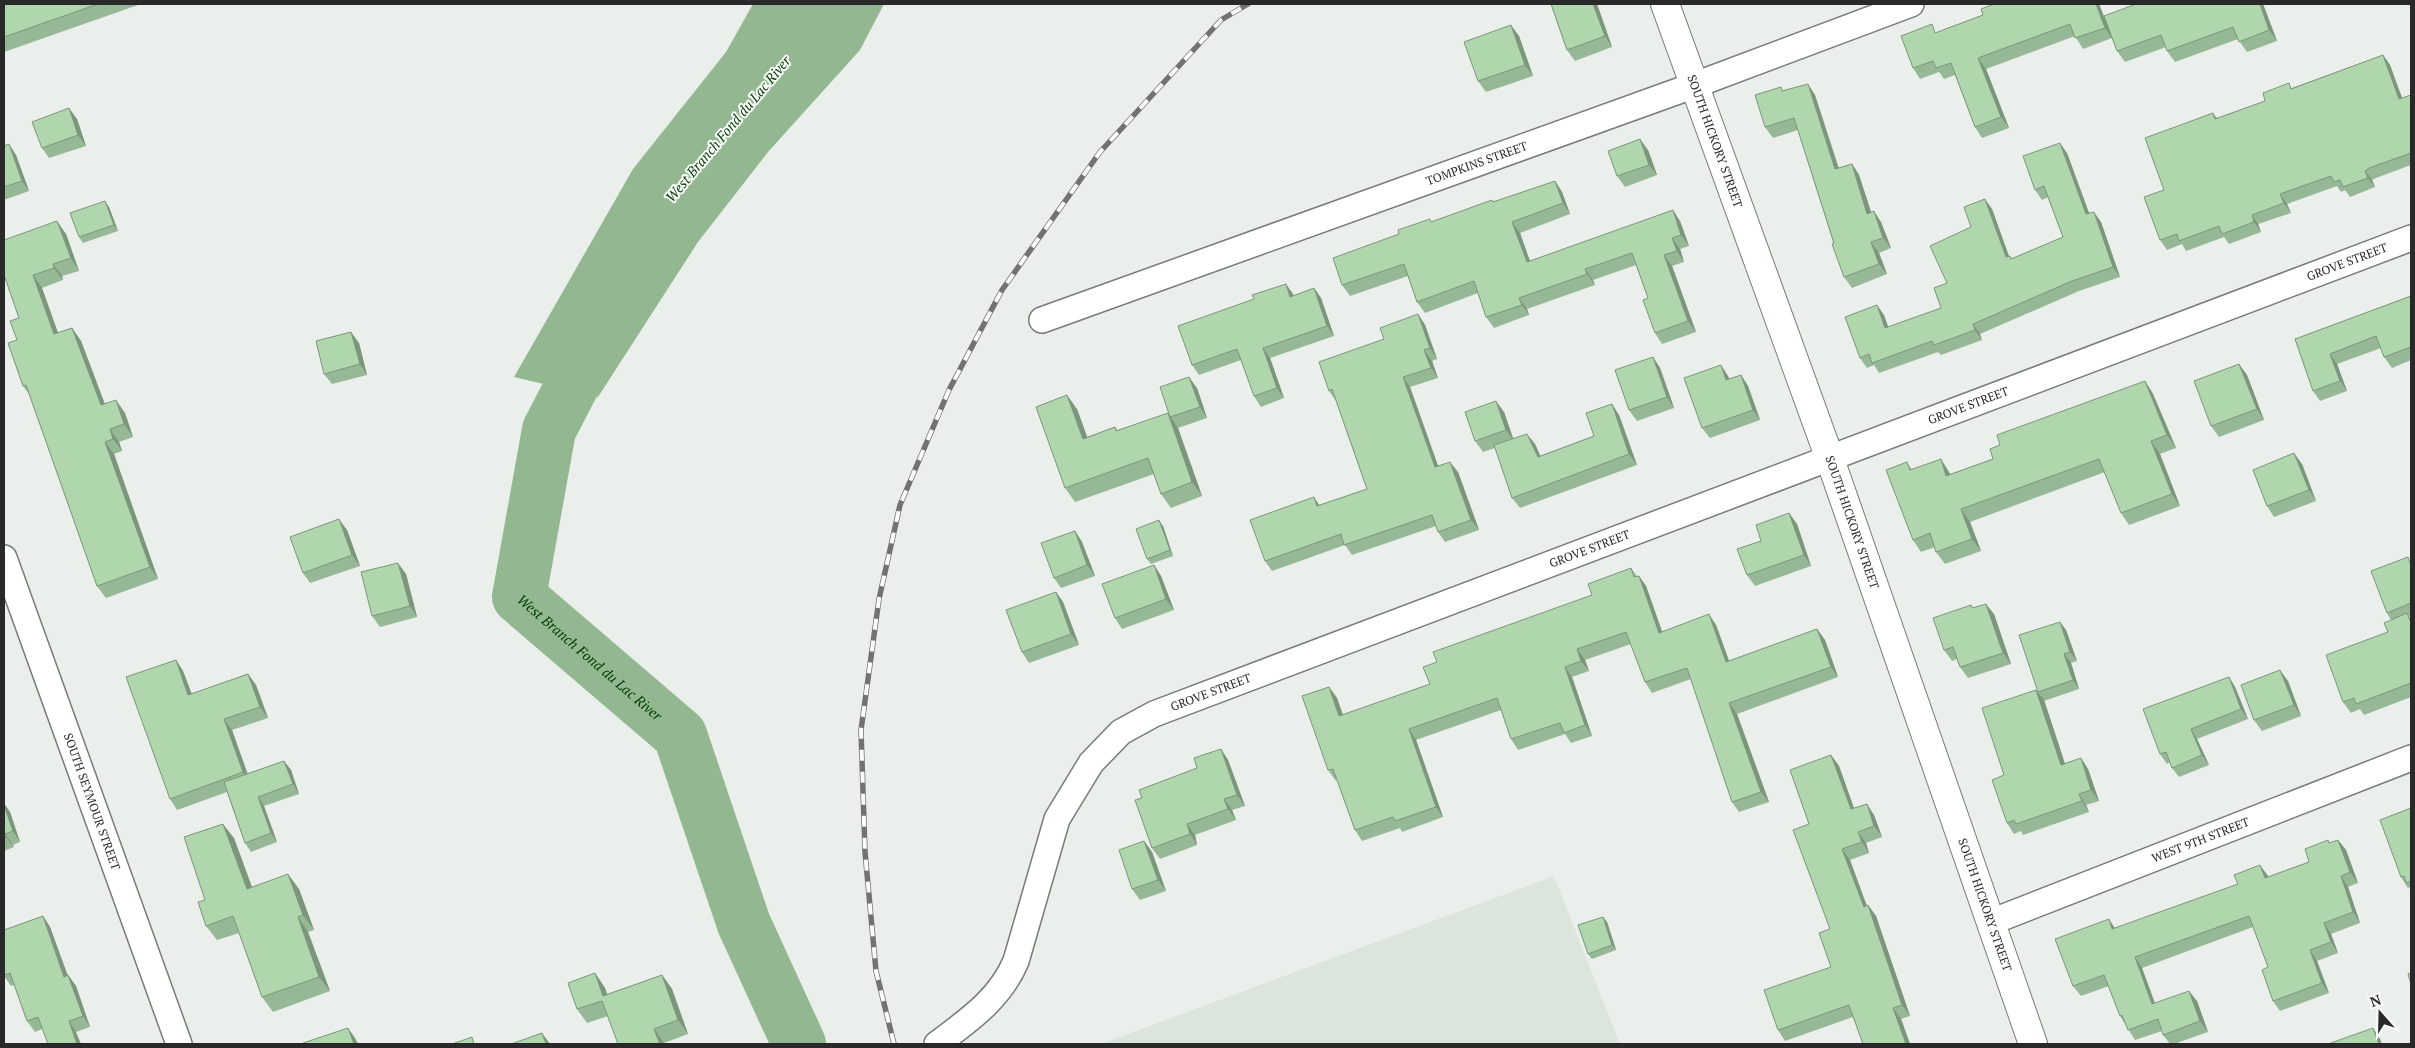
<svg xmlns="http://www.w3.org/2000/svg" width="2415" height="1048" font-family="'PT Serif',serif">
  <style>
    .built { fill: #dce5dc }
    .water { fill: #93b891 }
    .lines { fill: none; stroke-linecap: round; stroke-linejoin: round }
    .river { stroke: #93b891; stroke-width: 54 }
    .street-casing { stroke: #787b77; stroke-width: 28 }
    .secondary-casing { stroke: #787b77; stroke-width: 30 }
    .street { stroke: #fff; stroke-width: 25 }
    .secondary { stroke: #fff; stroke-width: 28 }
    .rail-casing { stroke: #717371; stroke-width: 5.5 }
    .rail { stroke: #f9fcf8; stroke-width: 4; stroke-dasharray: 11; stroke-linecap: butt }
    .wall { fill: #97b896 }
    .shaded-wall { fill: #7b967a }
    .building { fill: #b0d6ae; stroke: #7b967a }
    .labels { text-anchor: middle; stroke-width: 4; stroke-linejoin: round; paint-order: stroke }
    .street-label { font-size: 12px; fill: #282928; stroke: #f9fcf8 }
    .water-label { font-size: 14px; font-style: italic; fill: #013903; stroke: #f9fcf8 }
  </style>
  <rect width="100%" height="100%" fill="#ebefeb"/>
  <!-- built -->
  <polygon class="built" points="1554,876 1620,1044 1101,1044"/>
  <!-- water -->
  <polygon class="water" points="753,4 884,4 860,50 768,152 698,242 598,397 514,377 633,169 726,52"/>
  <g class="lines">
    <!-- river -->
    <path class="river" id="s1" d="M604,324L549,430L519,597L680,735L744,924L799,1044"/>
    <!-- street casing -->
    <g class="street-casing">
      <g id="street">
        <path id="s2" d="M1042,320L1695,85L1911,4"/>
        <path id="s3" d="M4,558L179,1044"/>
        <path id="s4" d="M1991,922L2411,758"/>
        <path id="s5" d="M937,1044C969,1020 1000,999 1016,961L1057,819L1091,763L1121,732L1154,714L2411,238"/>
      </g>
    </g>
    <!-- secondary casing -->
    <g class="secondary-casing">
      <g id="secondary">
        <path id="s6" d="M1665,4L1830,459L2033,1044"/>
      </g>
    </g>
    <!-- street -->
    <use href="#street" class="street"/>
    <!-- secondary -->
    <use href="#secondary" class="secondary"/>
    <!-- rail casing -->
    <g class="rail-casing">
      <polyline id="rail" points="894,1044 876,971 865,852 861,730 879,599 900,505 949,390 1002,290 1100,152 1221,20 1248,4"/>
    </g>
    <!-- rail -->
    <use href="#rail" class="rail"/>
  </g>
  <!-- wall -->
  <g class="wall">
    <polygon points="4,4 141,4 4,52"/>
    <polygon points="1551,4 1597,4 1612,47 1575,61 1567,50"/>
    <polygon points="1994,4 2099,4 2104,16 2263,4 2277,41 2247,52 2238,39 2175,62 2167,51 2166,47 2125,62 2117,51 2112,38 2083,49 2075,36 1986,69 2009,128 1982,138 1975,127 1955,75 1944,79 1939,72 1920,79 1913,68 1938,32 1983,15"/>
    <polygon points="1519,36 1533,76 1486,92 1478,81"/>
    <polygon points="2383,55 2390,65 2402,98 2411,95 2411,165 2376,178 2372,180 2375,187 2350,197 2345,190 2341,192 2337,186 2287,204 2291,213 2258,224 2261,232 2229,244 2224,237 2186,251 2182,244 2167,250 2160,240 2164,190 2213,113 2217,118 2265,101 2292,88"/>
    <polygon points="1783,91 1815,95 1839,168 1852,164 1859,175 1871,212 1881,222 1891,248 1879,253 1887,274 1852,288 1844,277 1798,130 1773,138 1765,127"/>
    <polygon points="77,119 86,146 49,158 42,148"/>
    <polygon points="4,146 16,155 29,191 4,200"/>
    <polygon points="1648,150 1657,175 1625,187 1617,176"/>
    <polygon points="2067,153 2089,213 2101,222 2120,277 2079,291 1980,334 1982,340 1941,355 1938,352 1879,373 1874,365 1867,368 1860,358 1884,315 1888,327 1941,308 1947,283 1971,227 1992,209 2009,256 2012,259 2063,237 2048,197 2042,200 2035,190"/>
    <polygon points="1555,181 1562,192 1570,214 1520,233 1530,261 1680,221 1689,246 1680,249 1684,262 1672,266 1696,332 1662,344 1655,333 1648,298 1636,265 1593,280 1595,285 1527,309 1529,315 1494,328 1486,317 1478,293 1425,313 1417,302 1408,276 1350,296 1342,285 1399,234 1432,222 1494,202"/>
    <polygon points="109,207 118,231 83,243 79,237"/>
    <polygon points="66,234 79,271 62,276 63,280 42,288 58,333 72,328 81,341 105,404 125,413 133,437 119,442 122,451 114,454 158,579 106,598 97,586 29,394 23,386 17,340 19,318 4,275"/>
    <polygon points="1314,288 1321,298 1334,336 1270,358 1284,398 1261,407 1254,396 1241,360 1199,375 1192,365 1293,294 1293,296"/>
    <polygon points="2411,296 2411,360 2392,368 2384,357 2381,348 2337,364 2347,391 2320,401 2313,391 2295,339"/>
    <polygon points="1418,314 1425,325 1437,359 1432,361 1438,378 1410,387 1438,466 1458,472 1479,530 1445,542 1438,532 1436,526 1352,555 1345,545 1272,571 1265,561 1319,505 1367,489 1336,401 1329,391 1384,339"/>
    <polygon points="359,343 367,375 332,384 324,374"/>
    <polygon points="1653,357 1660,368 1674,408 1637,421 1629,410"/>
    <polygon points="1741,375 1748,386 1760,420 1710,438 1702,428 1728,376 1729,379"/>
    <polygon points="2247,375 2264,420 2219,437 2211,426"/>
    <polygon points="2145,381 2153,394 2176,448 2160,454 2180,506 2129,525 2121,513 2105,472 1970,522 1981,551 1945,564 1936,552 1935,547 1921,552 1913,540 1907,462 1912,470 1949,472 1950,474 1993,459 2000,445"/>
    <polygon points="1197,388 1207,418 1178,428 1202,496 1171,508 1161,494 1154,474 1075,502 1065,488 1077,409 1087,437 1115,427 1117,430 1170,416"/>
    <polygon points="1504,412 1513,438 1535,444 1540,456 1594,436 1619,415 1637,465 1520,508 1512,498 1495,448 1483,452 1475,441"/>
    <polygon points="2302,464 2316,501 2274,517 2267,506"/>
    <polygon points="1789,513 1797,524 1811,566 1755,586 1747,575 1761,541"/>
    <polygon points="1163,526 1173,556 1151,564 1147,559"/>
    <polygon points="347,530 360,566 310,583 303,573"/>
    <polygon points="1075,531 1082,542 1095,576 1061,588 1054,578"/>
    <polygon points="2411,562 2411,615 2409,616 2411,619 2411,697 2364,715 2360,709 2351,713 2343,702 2388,632 2391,620 2387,613"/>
    <polygon points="1154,565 1161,576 1174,610 1122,629 1115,618"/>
    <polygon points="1631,568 1637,576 1639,576 1646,586 1662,631 1716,625 1729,661 1817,629 1825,640 1838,677 1737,714 1769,802 1739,812 1732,802 1691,679 1652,693 1645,682 1631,644 1585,660 1589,671 1572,677 1592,736 1571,743 1565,734 1518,750 1511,739 1501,710 1416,740 1443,817 1402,832 1400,828 1362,841 1355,830 1337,780 1336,781 1328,770 1329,687 1337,698 1343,715 1430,684 1437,662 1592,595"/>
    <polygon points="406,574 417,617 380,627 372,616"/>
    <polygon points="1056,592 1063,602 1079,645 1029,663 1022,652"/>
    <polygon points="1973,608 1994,614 2011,664 1968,678 1960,667 1957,659 1952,661 1944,650"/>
    <polygon points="2066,630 2077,661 2071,663 2079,689 2044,701 2038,692"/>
    <polygon points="176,660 183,671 192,694 248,674 256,685 268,718 232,730 247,774 284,761 291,770 299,794 264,806 277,842 251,852 245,843 227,792 177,810 170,799"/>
    <polygon points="2229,677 2235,687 2248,719 2197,739 2209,765 2179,777 2172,768 2170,762 2167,764 2160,754"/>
    <polygon points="2288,681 2301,716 2262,731 2254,720"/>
    <polygon points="2036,690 2044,700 2065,764 2081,758 2088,769 2099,801 2086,805 2089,812 2023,835 2021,831 2014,834 2007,823 2004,775"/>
    <polygon points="1221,749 1228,760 1245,806 1232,810 1236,820 1195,835 1197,845 1160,859 1152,848 1142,798 1197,768"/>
    <polygon points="1831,755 1839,766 1854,808 1874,815 1882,837 1866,843 1869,853 1850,860 1867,906 1868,905 1876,916 1910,1016 1901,1019 1910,1044 1863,1044 1853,1017 1785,1041 1778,1030 1831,967 1830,929 1809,824"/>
    <polygon points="4,802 5,805 10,812 20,842 13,845 14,847 4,851"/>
    <polygon points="2411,808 2411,890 2409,887 2408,888 2401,877"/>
    <polygon points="234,838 252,887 299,889 314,930 308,932 330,991 273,1012 262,997 239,933 217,940 206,926 205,900"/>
    <polygon points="2338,840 2346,850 2358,883 2348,887 2360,923 2331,934 2338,953 2317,961 2329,993 2280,1011 2273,1001 2268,967 2253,927 2142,968 2155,1003 2197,1001 2208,1032 2174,1044 2170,1044 2163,1035 2162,1031 2135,1040 2120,1016 2109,986 2081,996 2073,986 2115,928 2268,877 2309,862 2329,843"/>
    <polygon points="1144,841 1152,852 1166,891 1140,900 1132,889"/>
    <polygon points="43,916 50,927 67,975 68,975 76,986 90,1027 76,1032 42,1029 35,1032 27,1021 14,985 11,986 4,976 4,930"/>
    <polygon points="1607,922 1616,950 1592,959 1588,954"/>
    <polygon points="595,973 605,988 607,994 662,975 672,989 688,1034 664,1043 608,1016 587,1023 577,1009"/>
  </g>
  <!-- shaded-wall -->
  <g class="shaded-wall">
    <polygon points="1593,4 1597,4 1612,47 1605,36"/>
    <polygon points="2096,4 2099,4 2112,38 2105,28"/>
    <polygon points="2260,4 2263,4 2277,41 2269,30"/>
    <polygon points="1511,25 1519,36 1533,76 1525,65"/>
    <polygon points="2383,55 2390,65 2406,109 2399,99"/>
    <polygon points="1978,58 1986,69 2009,128 2001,117"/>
    <polygon points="1808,84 1815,95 1842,180 1835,169"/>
    <polygon points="69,108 77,119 86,146 78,135"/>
    <polygon points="1640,139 1648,150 1657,175 1649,165"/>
    <polygon points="2060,143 2067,153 2093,224 2086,214"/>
    <polygon points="9,144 16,155 29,191 22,181"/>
    <polygon points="1852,164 1859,175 1875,224 1867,214"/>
    <polygon points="2365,171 2372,180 2375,187 2368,178"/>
    <polygon points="1555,181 1562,192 1570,214 1563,203"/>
    <polygon points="2280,194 2287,204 2291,213 2284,203"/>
    <polygon points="1985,199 1992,209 2013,268 2006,257"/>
    <polygon points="105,201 109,207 118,231 114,225"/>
    <polygon points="1673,210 1680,221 1689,246 1681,235"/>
    <polygon points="1874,211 1881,222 1891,248 1883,238"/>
    <polygon points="2094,212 2101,222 2120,277 2113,267"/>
    <polygon points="2252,215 2258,224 2261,232 2254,222"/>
    <polygon points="57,221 66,234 79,271 71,258"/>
    <polygon points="1512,222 1520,233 1534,273 1527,262"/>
    <polygon points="1672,238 1680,249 1684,262 1677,251"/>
    <polygon points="1871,242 1879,253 1887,274 1879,264"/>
    <polygon points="1664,255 1672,266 1696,332 1688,321"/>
    <polygon points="53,264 62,276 63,280 54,268"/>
    <polygon points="1585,269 1593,280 1595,285 1587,274"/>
    <polygon points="33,275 42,288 63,347 54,334"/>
    <polygon points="1286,284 1293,294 1297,307 1290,297"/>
    <polygon points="1314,288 1321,298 1334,336 1327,326"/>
    <polygon points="1519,298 1527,309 1529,315 1522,305"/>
    <polygon points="1877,305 1884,315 1892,338 1885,328"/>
    <polygon points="1418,314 1425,325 1437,359 1430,348"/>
    <polygon points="1973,324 1980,334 1982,340 1975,330"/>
    <polygon points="72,328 81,341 110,418 101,405"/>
    <polygon points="351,332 359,343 367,375 360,364"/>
    <polygon points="1263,348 1270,358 1284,398 1277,388"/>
    <polygon points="1424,350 1432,361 1438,378 1431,368"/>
    <polygon points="2330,354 2337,364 2347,391 2340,381"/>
    <polygon points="1653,357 1660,368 1674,408 1667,397"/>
    <polygon points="2239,364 2247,375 2264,420 2257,409"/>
    <polygon points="1721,365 1728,376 1734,391 1726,380"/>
    <polygon points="1741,375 1748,386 1760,420 1753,410"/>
    <polygon points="1189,377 1197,388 1207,418 1200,407"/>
    <polygon points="1403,377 1410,387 1442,477 1435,467"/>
    <polygon points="2145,381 2153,394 2176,448 2167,435"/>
    <polygon points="1067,395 1077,409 1093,453 1083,439"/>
    <polygon points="116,400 125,413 133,437 124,424"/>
    <polygon points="1496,401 1504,412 1514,441 1506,430"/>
    <polygon points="1612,404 1619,415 1637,465 1629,454"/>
    <polygon points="1168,413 1178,428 1202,496 1192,482"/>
    <polygon points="110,429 119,442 122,451 113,439"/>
    <polygon points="1527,434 1535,444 1546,468 1538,457"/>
    <polygon points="2151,441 2160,454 2180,506 2172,494"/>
    <polygon points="105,442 114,454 158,579 150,567"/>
    <polygon points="2294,453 2302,464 2316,501 2309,490"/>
    <polygon points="1941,459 1949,472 1955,488 1946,476"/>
    <polygon points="1450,462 1458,472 1479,530 1471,520"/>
    <polygon points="1314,497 1321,508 1317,506"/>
    <polygon points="1961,509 1970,522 1981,551 1972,539"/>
    <polygon points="1789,513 1797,524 1811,566 1804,555"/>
    <polygon points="339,519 347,530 360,566 352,555"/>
    <polygon points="1159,520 1163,526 1173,556 1170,550"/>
    <polygon points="1075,531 1082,542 1095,576 1087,565"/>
    <polygon points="398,563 406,574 417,617 410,606"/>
    <polygon points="1154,565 1161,576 1174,610 1166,599"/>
    <polygon points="1639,576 1646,586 1666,643 1659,633"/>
    <polygon points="1056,592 1063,602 1079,645 1071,634"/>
    <polygon points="1986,604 1994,614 2011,664 2003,653"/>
    <polygon points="1709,614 1716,625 1733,672 1726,662"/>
    <polygon points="2060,622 2066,630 2077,661 2070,652"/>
    <polygon points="1817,629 1825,640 1838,677 1831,667"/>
    <polygon points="1577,649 1585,660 1589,671 1581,661"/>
    <polygon points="2064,654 2071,663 2079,689 2073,680"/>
    <polygon points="176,660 183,671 196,706 188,695"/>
    <polygon points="1565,667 1572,677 1592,736 1585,725"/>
    <polygon points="2280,670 2288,681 2301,716 2294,705"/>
    <polygon points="248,674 256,685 268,718 260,707"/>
    <polygon points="2229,677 2235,687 2248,719 2241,709"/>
    <polygon points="1329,687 1337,698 1347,727 1339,716"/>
    <polygon points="2036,690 2044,700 2069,776 2061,765"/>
    <polygon points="1729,703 1737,714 1769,802 1761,792"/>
    <polygon points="224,719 232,730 251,783 243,772"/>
    <polygon points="1409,729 1416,740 1443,817 1436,807"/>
    <polygon points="2191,729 2197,739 2209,765 2202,755"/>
    <polygon points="1221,749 1228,760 1245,806 1237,795"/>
    <polygon points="1831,755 1839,766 1858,820 1851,809"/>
    <polygon points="2081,758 2088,769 2099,801 2091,790"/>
    <polygon points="284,761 291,770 299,794 293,784"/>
    <polygon points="2079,794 2086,805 2089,812 2082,801"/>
    <polygon points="258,797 264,806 277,842 271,833"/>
    <polygon points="1224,799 1232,810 1236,820 1228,809"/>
    <polygon points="4,802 5,805 10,812 20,842 13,831 4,807"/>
    <polygon points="1867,804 1874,815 1882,837 1874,826"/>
    <polygon points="223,824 234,838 258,904 247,889"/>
    <polygon points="1187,824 1195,835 1197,845 1190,834"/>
    <polygon points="1858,832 1866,843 1869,853 1862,842"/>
    <polygon points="5,834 13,845 14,847 6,837"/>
    <polygon points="2338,840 2346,850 2358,883 2350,872"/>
    <polygon points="1144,841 1152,852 1166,891 1158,880"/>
    <polygon points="1842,849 1850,860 1871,918 1864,907"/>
    <polygon points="2260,865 2268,876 2272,888 2265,878"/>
    <polygon points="288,874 299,889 314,930 303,915"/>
    <polygon points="2341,876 2348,887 2360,923 2353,912"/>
    <polygon points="1868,905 1876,916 1910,1016 1902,1005"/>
    <polygon points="43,916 50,927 72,987 64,977"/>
    <polygon points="298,917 308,932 330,991 319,977"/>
    <polygon points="1603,917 1607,922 1616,950 1612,945"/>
    <polygon points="2109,919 2116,930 2112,929"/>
    <polygon points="2324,923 2331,934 2338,953 2331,942"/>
    <polygon points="2310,950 2317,961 2329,993 2322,983"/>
    <polygon points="2135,957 2142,968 2159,1015 2152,1004"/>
    <polygon points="595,973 605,988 613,1010 603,996"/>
    <polygon points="68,975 76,986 90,1027 83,1016"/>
    <polygon points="662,975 672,989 688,1034 678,1020"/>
    <polygon points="2189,991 2197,1001 2208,1032 2200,1021"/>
    <polygon points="1893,1008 1901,1019 1910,1044 1906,1044"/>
    <polygon points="69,1021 76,1032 81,1044 77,1044"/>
    <polygon points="348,1028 355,1038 358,1044 354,1044"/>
    <polygon points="2373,1028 2380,1039 2382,1044 2379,1044"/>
    <polygon points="654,1029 664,1043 665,1044 660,1044"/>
    <polygon points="542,1033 550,1044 546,1044"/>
  </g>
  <!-- building -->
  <g class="building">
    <polygon points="4,4 98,4 4,37"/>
    <polygon points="1551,4 1593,4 1605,36 1567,50"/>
    <polygon points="1994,4 2096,4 2105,28 2075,38 2070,24 1978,58 2001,117 1975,127 1951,63 1936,68 1933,61 1913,68 1901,36 1932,24 1935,33 1983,15 1981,9"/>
    <polygon points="2136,4 2260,4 2269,30 2239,42 2233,27 2167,51 2161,35 2117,51 2104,16"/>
    <polygon points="1511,25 1525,65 1478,81 1464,42"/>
    <polygon points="2383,55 2399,99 2411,95 2411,153 2369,168 2365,171 2368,178 2343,187 2340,180 2334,182 2331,176 2280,194 2284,203 2252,215 2254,222 2222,234 2219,226 2179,241 2177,234 2160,240 2144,197 2164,190 2145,138 2213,113 2215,119 2265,101 2263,93 2289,83 2291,89"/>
    <polygon points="1808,84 1835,169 1852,164 1867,214 1874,211 1883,238 1871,242 1879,264 1844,277 1832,244 1834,243 1794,118 1765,127 1755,95 1781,87 1782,91"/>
    <polygon points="69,108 78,135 42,148 32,122"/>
    <polygon points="1640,139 1649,165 1617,176 1608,151"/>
    <polygon points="2060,143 2086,214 2094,212 2113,267 2072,281 1973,324 1975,330 1934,345 1932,341 1872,363 1869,354 1860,358 1845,317 1877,305 1885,328 1941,308 1934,288 1947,283 1930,246 1971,227 1964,207 1985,199 2006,257 2010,256 2011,259 2063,237 2044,186 2035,190 2023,156"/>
    <polygon points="9,144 22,181 4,187 4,146"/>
    <polygon points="1555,181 1563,203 1512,222 1527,262 1673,210 1681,235 1672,238 1677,251 1664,255 1688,321 1655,333 1643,300 1648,298 1632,253 1585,269 1587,274 1519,298 1522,305 1486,317 1474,281 1417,302 1404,264 1342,285 1333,258 1399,234 1398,230 1430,219 1431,222 1492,200 1493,202"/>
    <polygon points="105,201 114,225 79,237 70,213"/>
    <polygon points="57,221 71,258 53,264 54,268 33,275 54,334 72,328 101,405 116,400 124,424 110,429 113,439 105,442 150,567 97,586 26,385 23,386 8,343 17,340 10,321 19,318 4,275 4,240"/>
    <polygon points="1286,284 1290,297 1314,288 1327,326 1263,348 1277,388 1254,396 1237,349 1192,365 1178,326 1254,299 1252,295"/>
    <polygon points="2411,296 2411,347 2384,357 2376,336 2330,354 2340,381 2313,391 2295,339"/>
    <polygon points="1418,314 1430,348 1424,350 1431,368 1403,377 1435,467 1450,462 1471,520 1438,532 1432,515 1344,545 1341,534 1265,561 1250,520 1314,497 1317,506 1367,489 1332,389 1329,391 1319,362 1384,339 1380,328"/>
    <polygon points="351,332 360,364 324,374 316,341"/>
    <polygon points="1653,357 1667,397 1629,410 1615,370"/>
    <polygon points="2239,364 2257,409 2211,426 2194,381"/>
    <polygon points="1721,365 1726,380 1741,375 1753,410 1702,428 1684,378"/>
    <polygon points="1189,377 1200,407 1170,417 1160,387"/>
    <polygon points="2145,381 2167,435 2151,441 2172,494 2121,513 2099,459 1961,509 1972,539 1936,552 1930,533 1913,540 1886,470 1907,462 1910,470 1941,459 1946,476 1993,459 1990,449 2000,445 1997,435"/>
    <polygon points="1067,395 1083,439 1115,427 1116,431 1168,413 1192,482 1161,494 1148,458 1065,488 1036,407"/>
    <polygon points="1496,401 1506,430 1475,441 1465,412"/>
    <polygon points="1612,404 1629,454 1512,498 1494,445 1527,434 1538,457 1594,436 1586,413"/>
    <polygon points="2294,453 2309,490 2267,506 2253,470"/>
    <polygon points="1789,513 1804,555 1747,575 1737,549 1761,541 1756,525"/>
    <polygon points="339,519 352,555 303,573 290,537"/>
    <polygon points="1159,520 1170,550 1147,559 1136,529"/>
    <polygon points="1075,531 1087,565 1054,578 1041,543"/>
    <polygon points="2408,557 2411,566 2411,603 2387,613 2371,571"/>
    <polygon points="398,563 410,606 372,616 361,572"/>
    <polygon points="1154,565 1166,599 1115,618 1102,584"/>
    <polygon points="1631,568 1634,577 1639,576 1659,633 1709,614 1726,662 1817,629 1831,667 1729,703 1761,792 1732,802 1687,668 1645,682 1626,632 1577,649 1581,661 1565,667 1585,725 1564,733 1560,723 1511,739 1497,698 1409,729 1436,807 1395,821 1393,817 1355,830 1333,769 1328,770 1302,696 1329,687 1339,716 1430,684 1423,667 1437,662 1433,652 1592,595 1588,584"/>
    <polygon points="1056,592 1071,634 1022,652 1006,610"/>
    <polygon points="1986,604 2003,653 1960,667 1953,647 1944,650 1933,618 1971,605 1972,608"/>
    <polygon points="2407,613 2411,623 2411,683 2356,704 2354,698 2343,702 2326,655 2388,632 2384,623"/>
    <polygon points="2060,622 2070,652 2064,654 2073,680 2038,692 2019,635"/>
    <polygon points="176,660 188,695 248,674 260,707 224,719 243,772 170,799 126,677"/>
    <polygon points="2280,670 2294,705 2254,720 2241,685"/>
    <polygon points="2229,677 2241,709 2191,729 2202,755 2172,768 2166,752 2160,754 2143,709"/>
    <polygon points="2036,690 2061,765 2081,758 2091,790 2079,794 2082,801 2016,824 2014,820 2007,823 1992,780 2004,775 1982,708"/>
    <polygon points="1221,749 1237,795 1224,799 1228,809 1187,824 1190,834 1152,848 1135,800 1142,798 1139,790 1197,768 1194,758"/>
    <polygon points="1831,755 1851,809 1867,804 1874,826 1858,832 1862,842 1842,849 1864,907 1868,905 1902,1005 1893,1008 1906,1044 1863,1044 1849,1005 1778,1030 1764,990 1831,967 1819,933 1830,929 1793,830 1809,824 1790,770"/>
    <polygon points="284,761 293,784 258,797 271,833 245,843 224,782"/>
    <polygon points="4,805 13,831 5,834 6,837 4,838"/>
    <polygon points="2411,808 2411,881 2406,883 2404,876 2401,877 2380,820"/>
    <polygon points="223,824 247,889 288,874 303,915 298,917 319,977 262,997 233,916 206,926 198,902 205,900 184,837"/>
    <polygon points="2328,840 2329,843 2338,840 2350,872 2341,876 2353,912 2324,923 2331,942 2310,950 2322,983 2273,1001 2262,970 2268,967 2249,916 2135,957 2152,1004 2189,991 2200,1021 2163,1035 2158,1019 2128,1030 2122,1015 2120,1016 2104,975 2073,986 2055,939 2109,919 2112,929 2238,884 2234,875 2260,865 2265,878 2309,862 2305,849"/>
    <polygon points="1144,841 1158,880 1132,889 1119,850"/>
    <polygon points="43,916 64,977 68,975 83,1016 69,1021 77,1044 48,1044 38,1017 27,1021 10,973 4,975 4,930"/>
    <polygon points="1603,917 1612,945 1588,954 1578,925"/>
    <polygon points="595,973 603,996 662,975 678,1020 654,1029 660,1044 618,1044 602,1001 577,1009 568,983"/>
    <polygon points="2411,973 2411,984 2408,974"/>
    <polygon points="348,1028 354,1044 304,1044 303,1043"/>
    <polygon points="2373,1028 2379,1044 2328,1044"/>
    <polygon points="542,1033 546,1044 511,1044"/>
    <polygon points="472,1037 474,1044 452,1044"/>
  </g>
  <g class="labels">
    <!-- street labels -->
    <g class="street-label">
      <text dy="4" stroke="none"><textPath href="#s6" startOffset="146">SOUTH HICKORY STREET</textPath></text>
      <text dy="4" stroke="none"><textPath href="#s2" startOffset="462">TOMPKINS STREET</textPath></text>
      <text dy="4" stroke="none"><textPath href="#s5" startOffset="1686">GROVE STREET</textPath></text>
      <text dy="4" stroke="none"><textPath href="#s5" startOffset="1281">GROVE STREET</textPath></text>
      <text dy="4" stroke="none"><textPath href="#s6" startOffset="551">SOUTH HICKORY STREET</textPath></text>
      <text dy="4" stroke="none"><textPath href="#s5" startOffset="876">GROVE STREET</textPath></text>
      <text dy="4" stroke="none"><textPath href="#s5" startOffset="471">GROVE STREET</textPath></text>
      <text dy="4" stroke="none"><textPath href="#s3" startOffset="259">SOUTH SEYMOUR STREET</textPath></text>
      <text dy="4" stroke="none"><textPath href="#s4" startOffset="225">WEST 9TH STREET</textPath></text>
      <text dy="4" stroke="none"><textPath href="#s6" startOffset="956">SOUTH HICKORY STREET</textPath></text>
    </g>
    <!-- water labels -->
    <g class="water-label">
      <text transform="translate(728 129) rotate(-50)" y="5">West Branch Fond du Lac River</text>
      <text dy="5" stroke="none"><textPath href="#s1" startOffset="382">West Branch Fond du Lac River</textPath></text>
    </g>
  </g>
  <!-- border -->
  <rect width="2415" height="1048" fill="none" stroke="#282928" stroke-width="10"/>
  <!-- north arrow -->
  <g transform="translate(2380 1013) rotate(340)" stroke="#f9fcf8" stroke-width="4" paint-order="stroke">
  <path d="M0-4L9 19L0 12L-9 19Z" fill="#282928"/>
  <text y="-8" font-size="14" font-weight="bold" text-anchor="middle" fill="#282928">N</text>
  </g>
</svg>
